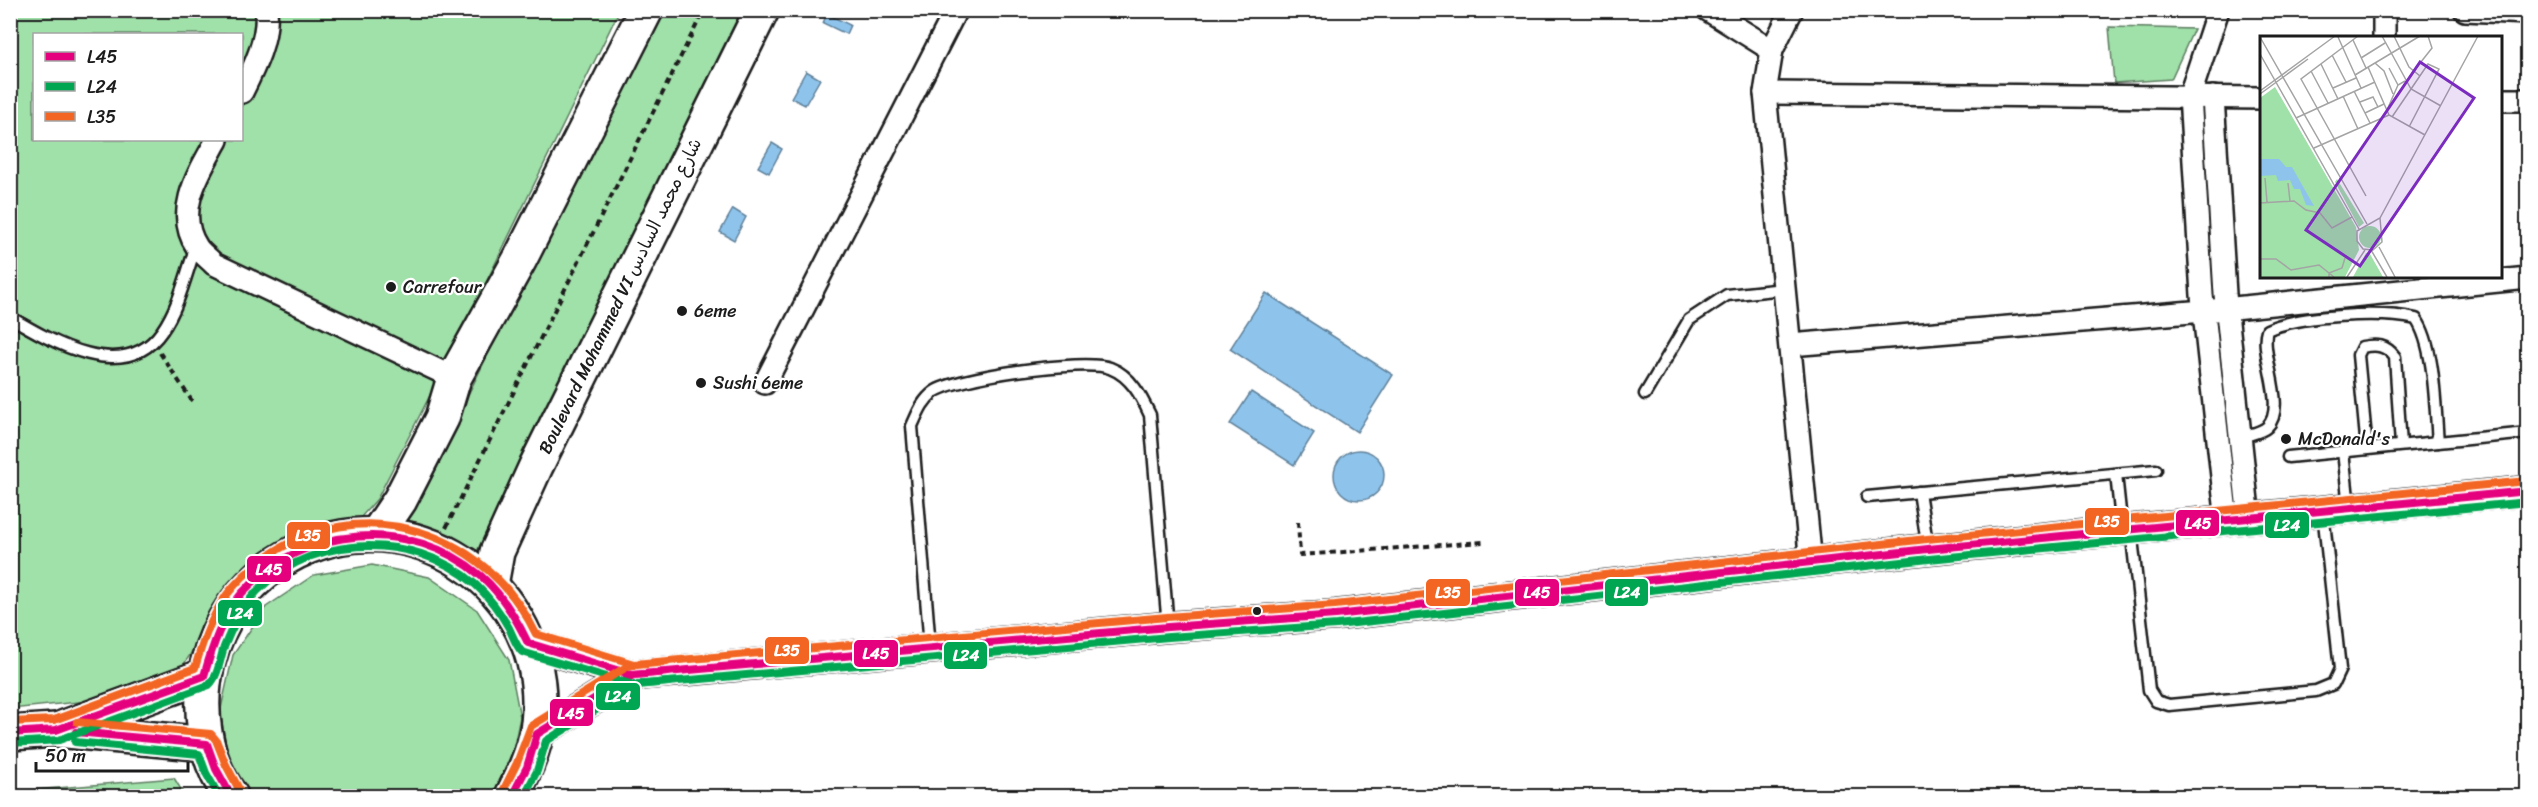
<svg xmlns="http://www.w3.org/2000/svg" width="2538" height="807" font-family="Sriracha,'Playpen Sans Arabic',sans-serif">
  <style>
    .green { fill: #a0e0a9; stroke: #5e7e62; stroke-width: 1.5; fill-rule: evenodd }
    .water { fill: #8ec4ec; stroke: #608199; stroke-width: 1.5 }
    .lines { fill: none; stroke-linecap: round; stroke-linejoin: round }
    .service-casing { stroke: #1c1c1c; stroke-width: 15 }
    .minor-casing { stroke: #1c1c1c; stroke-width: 26 }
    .secondary-casing { stroke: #1c1c1c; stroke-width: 33 }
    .primary-casing { stroke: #1c1c1c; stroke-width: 38 }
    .path { stroke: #1c1c1c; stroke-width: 4; stroke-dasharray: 6 4.5; stroke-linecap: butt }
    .service { stroke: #fff; stroke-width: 10 }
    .minor { stroke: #fff; stroke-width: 21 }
    .secondary { stroke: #fff; stroke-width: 28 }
    .primary { stroke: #fff; stroke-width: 33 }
    .bus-1-casing { stroke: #fff; stroke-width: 12 }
    .bus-2-casing { stroke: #fff; stroke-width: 12 }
    .bus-3-casing { stroke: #fff; stroke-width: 12 }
    .bus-1 { stroke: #e5007d; stroke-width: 8 }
    .bus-2 { stroke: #00a651; stroke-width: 8 }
    .bus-3 { stroke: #f26522; stroke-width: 8 }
    .poi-dot { fill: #1c1c1c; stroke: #fff; stroke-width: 2 }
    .labels { text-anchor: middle; stroke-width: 4.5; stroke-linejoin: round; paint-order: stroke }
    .poi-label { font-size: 18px; fill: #1c1c1c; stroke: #fff; text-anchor: start }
    .street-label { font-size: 18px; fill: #1c1c1c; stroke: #fff }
    .inset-road { fill: none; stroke: #a4a4a4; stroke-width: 1.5 }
    .view { fill: #7b2cbf; fill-opacity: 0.15; stroke: #7b2cbf; stroke-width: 3 }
    .inset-edge { fill: none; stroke: #1c1c1c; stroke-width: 3 }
    .line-badge { stroke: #fff; stroke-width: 2 }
    .badge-label { font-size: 16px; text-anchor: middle; font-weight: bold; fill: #fff }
  </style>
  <rect width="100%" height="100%" fill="#fff"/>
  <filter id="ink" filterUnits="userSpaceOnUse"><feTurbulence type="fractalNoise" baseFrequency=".0167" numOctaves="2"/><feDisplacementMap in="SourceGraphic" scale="12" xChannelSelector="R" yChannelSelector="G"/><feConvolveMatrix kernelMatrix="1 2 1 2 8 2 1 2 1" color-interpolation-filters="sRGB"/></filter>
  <g filter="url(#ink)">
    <!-- green -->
    <g class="green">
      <path d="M11,11H619L447,362L377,499L361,517L342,526L202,629L190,655L176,676L146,695L11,709ZM34,34H242V140H34Z"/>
      <polygon points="658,11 749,11 475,555 404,524"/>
      <polygon points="2109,27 2194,29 2171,79 2114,83"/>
      <polygon points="372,565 429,577 477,610 509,660 520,717 508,774 492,796 249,796 231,770 220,713 233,655 266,607 314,575"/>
      <polygon points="174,778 185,796 11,796 11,792"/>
    </g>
    <!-- water -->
    <g class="water">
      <polygon points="827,14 850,25 846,34 823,23"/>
      <polygon points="806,71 820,79 805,105 791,98"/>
      <polygon points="772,143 782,149 769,173 758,167"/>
      <polygon points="733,209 746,217 734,240 720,232"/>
      <polygon points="1266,293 1393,375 1357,432 1230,349"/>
      <polygon points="1251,392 1314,433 1294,465 1230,424"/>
      <circle cx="1359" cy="475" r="25"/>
    </g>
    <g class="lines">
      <!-- service casing -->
      <g class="service-casing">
        <g id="service">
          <path d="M10,317C52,342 125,385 162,331C179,307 186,274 196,246"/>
          <polyline points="1645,394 1689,320 1727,295 1784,289"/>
          <path d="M2241,437C2249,434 2261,433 2267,427C2288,407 2259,354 2267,330C2300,315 2381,311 2416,319C2435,346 2435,408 2438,442"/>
          <path d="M2367,449L2358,355L2362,347C2377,344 2386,345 2395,357L2401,445"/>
          <polyline points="2343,451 2349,507"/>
          <polyline points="2288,457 2528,433"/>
          <polyline points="2116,474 2122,530"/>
          <polyline points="1919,492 1928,549"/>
          <polyline points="1867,497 2156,470"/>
          <polyline points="2131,529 2149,690 2156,701 2169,705 2316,691 2333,684 2340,669 2323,512"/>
          <path d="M930,647L912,426C918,413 922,401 934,392C954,377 1085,358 1110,368C1131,376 1141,396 1150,415L1168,627"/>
        </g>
      </g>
      <!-- minor casing -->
      <g class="minor-casing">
        <g id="minor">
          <polyline points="1708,10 1772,50"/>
          <polyline points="1792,10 1772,50 1765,93 1811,564"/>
          <polyline points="2218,10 2190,95 2202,295 2227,522"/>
          <polyline points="2384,10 2384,38"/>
          <polyline points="2465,10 2528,13"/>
          <path d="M242,92C254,68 269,38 266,10"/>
          <polyline points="1765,93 2262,98"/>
          <polyline points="2213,97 2225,294 2249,520"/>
          <polyline points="2500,100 2528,100"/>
          <path d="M217,140C200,171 173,211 197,247C201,253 208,258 214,264L454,378"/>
          <polyline points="1790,345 2204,311 2528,278"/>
          <polyline points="765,383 956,10"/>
        </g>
      </g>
      <!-- secondary casing -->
      <g class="secondary-casing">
        <g id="secondary">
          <polyline points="528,643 633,675 1168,627 1336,615 1928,549 2528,491"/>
          <polyline points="537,734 633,675"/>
        </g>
      </g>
      <!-- primary casing -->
      <g class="primary-casing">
        <g id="primary">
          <polyline points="377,534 400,500 442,418 454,378 520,259 646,10"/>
          <polyline points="491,585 497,552 536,466 762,10"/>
          <polyline points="65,727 204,676"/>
          <polyline points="10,733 56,730 207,744"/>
          <path d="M231,796C203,759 197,706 208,662C218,622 242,587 276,564C391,486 544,573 539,711C538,742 526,769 512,796"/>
        </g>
      </g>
      <!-- path -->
      <g class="path">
        <polyline points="160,353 192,401"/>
        <polyline points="1298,522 1300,555 1483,542"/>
        <polyline points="446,528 704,10"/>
      </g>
      <!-- service -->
      <use href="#service" class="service"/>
      <!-- minor -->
      <use href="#minor" class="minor"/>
      <!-- secondary -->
      <use href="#secondary" class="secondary"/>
      <!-- primary -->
      <use href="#primary" class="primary"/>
      <!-- bus-1 casing -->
      <g class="bus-1-casing">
        <g id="bus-1">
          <polyline points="76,732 207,744 216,769 231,796"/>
          <path d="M10,733L56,730L204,676C212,648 222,616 242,593C303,525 411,516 481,576C502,594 516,618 528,643L633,675L1168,627L1336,615L1928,549L2528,491"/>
          <polyline points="512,796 527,767 537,734 633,675 668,672"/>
        </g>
      </g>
      <!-- bus-2 casing -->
      <g class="bus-2-casing">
        <g id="bus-2">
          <polyline points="75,742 199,754 206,773 219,796"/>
          <path d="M11,743L59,740L209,685C218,677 220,659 224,647C230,632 237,616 247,603C300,533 412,528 476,585C489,597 500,612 509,628C513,636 516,646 522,652L634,685L1169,637L1337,625L1929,559L2528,502"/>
          <polyline points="524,796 537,771 546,741 636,685 669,682"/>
        </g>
      </g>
      <!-- bus-3 casing -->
      <g class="bus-3-casing">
        <g id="bus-3">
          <path d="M10,722L54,720L195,668C203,640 214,608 234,586C325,485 478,513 536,634L634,664L1167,617L1335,605L1927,539L2527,481"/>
          <polyline points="77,722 211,734 216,740 226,765 240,791"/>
          <polyline points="503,791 517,763 531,726 628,666 667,662"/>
        </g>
      </g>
      <!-- bus-1 -->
      <use href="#bus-1" class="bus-1"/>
      <!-- bus-2 -->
      <use href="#bus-2" class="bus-2"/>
      <!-- bus-3 -->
      <use href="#bus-3" class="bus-3"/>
    </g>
  </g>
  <!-- markers -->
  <g class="poi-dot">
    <circle cx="391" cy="287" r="6"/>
    <circle cx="682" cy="311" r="6"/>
    <circle cx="701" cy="383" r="6"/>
    <circle cx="2286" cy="439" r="6"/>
    <circle cx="1257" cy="611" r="5"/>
  </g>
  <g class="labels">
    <!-- poi labels -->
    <g class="poi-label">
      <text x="403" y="293">Carrefour</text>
      <text x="694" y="317">6eme</text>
      <text x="713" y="389">Sushi 6eme</text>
      <text x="2298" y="445">McDonald's</text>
    </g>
    <!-- street labels -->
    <g class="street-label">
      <text transform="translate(620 296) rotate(-64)" y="6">Boulevard Mohammed VI شارع محمد السادس</text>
    </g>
  </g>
  <!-- overview -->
  <g transform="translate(2260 36)">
    <rect width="242" height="242" fill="#fff"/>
    <path d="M15,51L96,191L99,214L85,241H0V62ZM77,143L104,187L99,191L75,146ZM99 201a11 11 0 1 1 22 0a11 11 0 1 1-22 0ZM106,217L110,218L123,241H93Z" fill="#a0e0a9"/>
    <path d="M0,123H19L26,131H32L54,170L46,169L40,153H34L30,144L18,145L16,139L0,140Z" fill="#8ec4ec"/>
    <path class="inset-road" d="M98,0L41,43L106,160M122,0L151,53L181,70M134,0L149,31L160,40M0,1L107,188M78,1L101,52M93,4L106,32M0,18L99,193M72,19L86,46M101,22L125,7M115,27L124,35L133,58M61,28L78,63M108,31L129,79L165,99M129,32L138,49M51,35L68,67M153,36L172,12L168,0M95,39L160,0M73,52L96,42M0,55L75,0M94,55L110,87M0,58L48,23M83,60L98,93M100,66L113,61L118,71M127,74L138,49L145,45M105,77L124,68M132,81L168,28L179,33L149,91M36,82L115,46M54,112L129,79M5,142L7,166M28,147L30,165M0,167L34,165L46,174L60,177L72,192L92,181M120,182L122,206L113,214L103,213L97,205V195L120,182L218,0M119,211L135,241M111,214L127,241M0,223H16L31,234L59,229L74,241M69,241V237L82,232L85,222M87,241L105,214"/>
    <path class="view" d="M160,26L214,62L100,230L46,194Z"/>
    <rect width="242" height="242" class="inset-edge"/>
  </g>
  <g class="line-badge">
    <rect x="2084" y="507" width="46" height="29" rx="6" fill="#f26522"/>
    <rect x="2175" y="509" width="45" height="28" rx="6" fill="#e5007d"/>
    <rect x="2264" y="511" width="46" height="28" rx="6" fill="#00a651"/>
    <rect x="286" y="521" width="45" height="29" rx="6" fill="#f26522"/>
    <rect x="246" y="555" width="46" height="28" rx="6" fill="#e5007d"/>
    <rect x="1425" y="578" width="46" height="29" rx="6" fill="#f26522"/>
    <rect x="1514" y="578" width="46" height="29" rx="6" fill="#e5007d"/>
    <rect x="1604" y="578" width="45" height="29" rx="6" fill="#00a651"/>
    <rect x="217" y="599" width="46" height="28" rx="6" fill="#00a651"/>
    <rect x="764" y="636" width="46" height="29" rx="6" fill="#f26522"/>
    <rect x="853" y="639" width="46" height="29" rx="6" fill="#e5007d"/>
    <rect x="943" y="641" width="45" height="29" rx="6" fill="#00a651"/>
    <rect x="595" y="682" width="46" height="29" rx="6" fill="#00a651"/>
    <rect x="549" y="698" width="45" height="29" rx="6" fill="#e5007d"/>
  </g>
  <g class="badge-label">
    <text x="2107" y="527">L35</text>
    <text x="2198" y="529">L45</text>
    <text x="2287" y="531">L24</text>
    <text x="308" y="541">L35</text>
    <text x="269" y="575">L45</text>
    <text x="1448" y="598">L35</text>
    <text x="1537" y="598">L45</text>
    <text x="1627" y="598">L24</text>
    <text x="240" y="619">L24</text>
    <text x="787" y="656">L35</text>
    <text x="876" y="659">L45</text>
    <text x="966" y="661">L24</text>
    <text x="618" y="702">L24</text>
    <text x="571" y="719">L45</text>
  </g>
  <!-- margin -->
  <rect width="2538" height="807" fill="none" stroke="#fff" stroke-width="36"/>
  <rect x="18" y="18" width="2502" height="771" fill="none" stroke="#1c1c1c" stroke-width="2" filter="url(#ink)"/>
  <!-- legend -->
  <rect x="33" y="33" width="210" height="108" fill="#ffffff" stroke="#a4a4a4" stroke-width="1.5"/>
  <rect x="45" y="52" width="30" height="9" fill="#e5007d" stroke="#a4a4a4" stroke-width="1.5"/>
  <text x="87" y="63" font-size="18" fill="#1c1c1c">L45</text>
  <rect x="45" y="82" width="30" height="9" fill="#00a651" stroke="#a4a4a4" stroke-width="1.5"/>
  <text x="87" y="93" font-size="18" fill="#1c1c1c">L24</text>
  <rect x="45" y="112" width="30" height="9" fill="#f26522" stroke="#a4a4a4" stroke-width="1.5"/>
  <text x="87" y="123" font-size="18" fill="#1c1c1c">L35</text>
  <!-- scale -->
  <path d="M36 762v9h152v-9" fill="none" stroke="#1c1c1c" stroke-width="3"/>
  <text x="45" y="762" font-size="18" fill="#1c1c1c" stroke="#ffffff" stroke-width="4.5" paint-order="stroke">50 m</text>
</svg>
